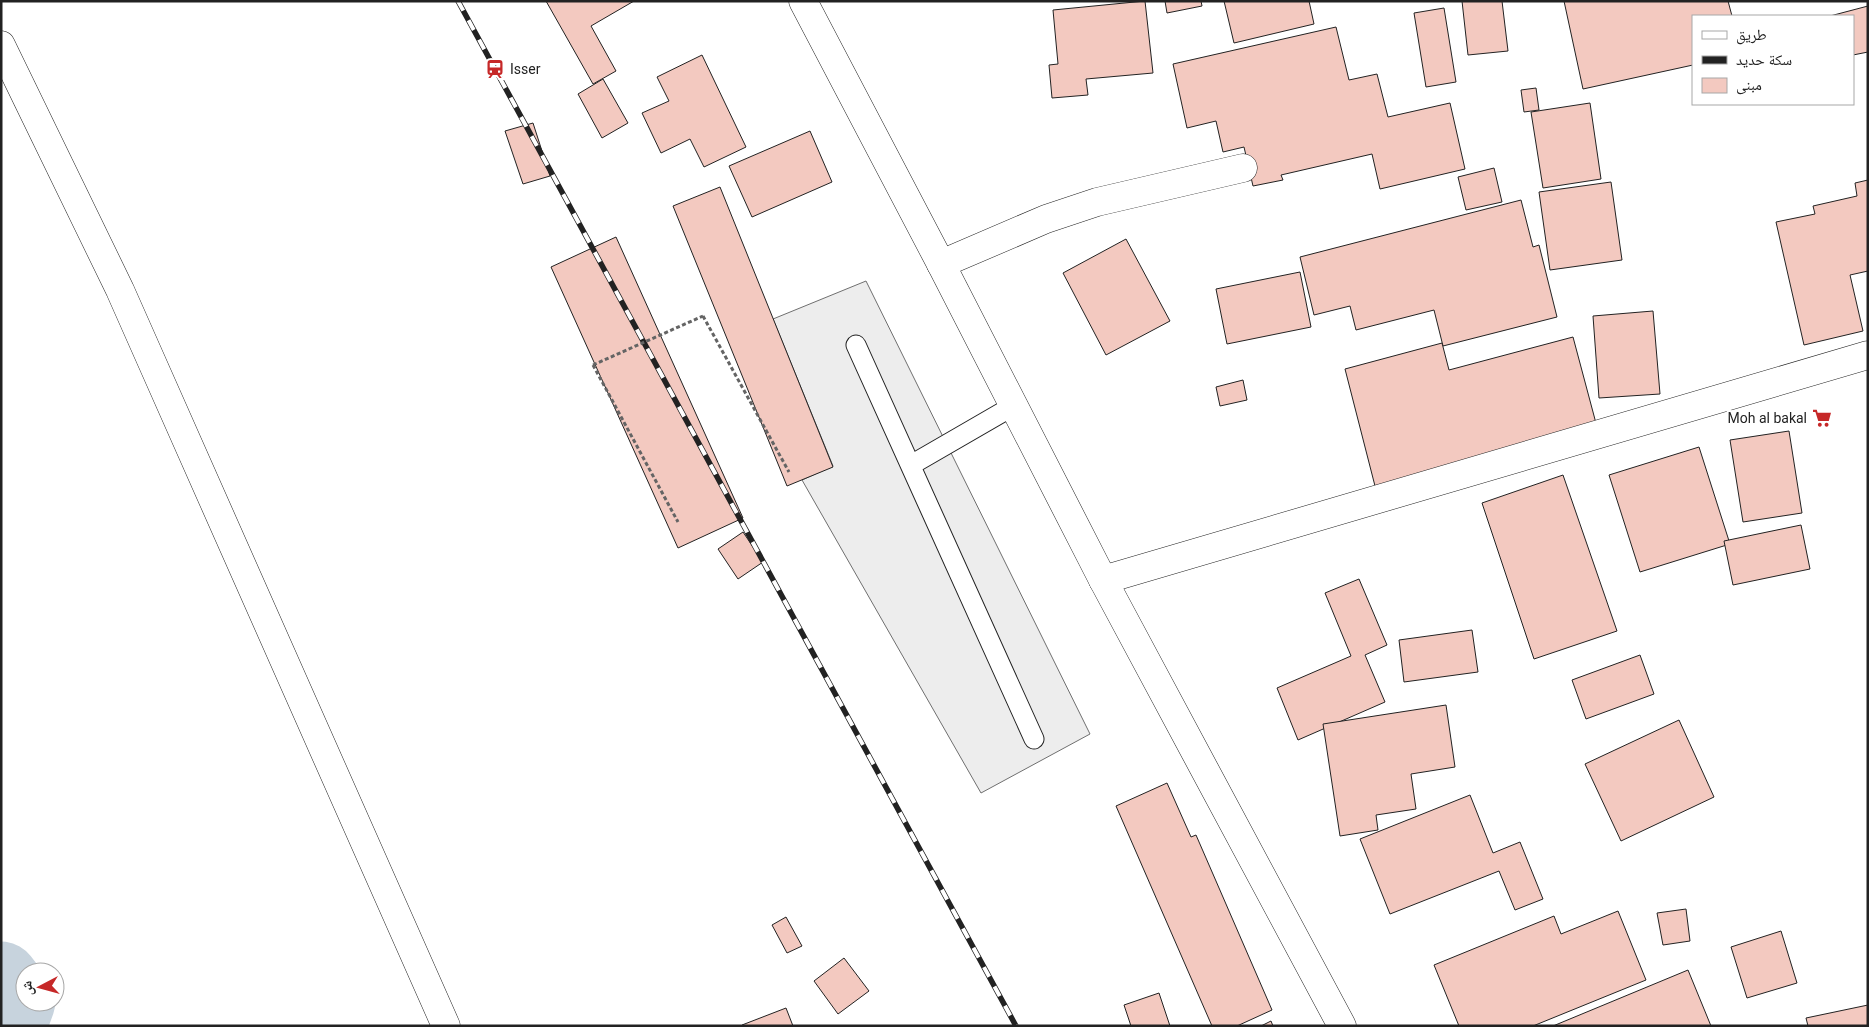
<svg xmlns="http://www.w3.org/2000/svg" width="1869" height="1027" font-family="Roboto,'Noto Naskh Arabic',sans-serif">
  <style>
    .parking { fill: #ededed; stroke: #6f6f6f }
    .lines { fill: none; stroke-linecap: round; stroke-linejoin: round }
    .river { stroke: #c7d3dd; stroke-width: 75 }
    .building { fill: #f3c9c0; stroke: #222 }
    .service-casing { stroke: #222; stroke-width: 21 }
    .minor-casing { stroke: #222; stroke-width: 29 }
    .primary-casing { stroke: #222; stroke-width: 29 }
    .path { stroke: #646464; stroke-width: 3; stroke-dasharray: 4 2.5; stroke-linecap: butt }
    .service { stroke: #fff; stroke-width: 19 }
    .minor { stroke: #fff; stroke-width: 28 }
    .primary { stroke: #fff; stroke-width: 28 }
    .rail-casing { stroke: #222; stroke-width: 5.5 }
    .rail { stroke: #fff; stroke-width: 4; stroke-dasharray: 11; stroke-linecap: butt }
    .path-bridge { stroke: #646464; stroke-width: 3; stroke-dasharray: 4 2.5; stroke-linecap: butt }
    .labels { text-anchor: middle; stroke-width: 4; stroke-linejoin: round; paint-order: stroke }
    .poi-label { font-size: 14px; fill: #222; stroke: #fff; text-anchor: start }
  </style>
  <rect width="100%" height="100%" fill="#fff"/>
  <!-- parking -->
  <polygon class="parking" points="866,281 1090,734 981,793 802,480 833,466 773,319"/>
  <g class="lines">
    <!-- river -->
    <polyline class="river" points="1,979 18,1001 9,1026"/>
  </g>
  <!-- building -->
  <g class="building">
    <polygon points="546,1 634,1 591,26 616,71 593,84"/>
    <polygon points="1145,1 1153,73 1086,79 1088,95 1052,98 1049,65 1058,64 1053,10"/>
    <polygon points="1165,1 1201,1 1202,6 1167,13"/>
    <polygon points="1224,1 1309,1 1314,24 1234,43"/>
    <polygon points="1462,1 1502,1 1508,51 1468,55"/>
    <polygon points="1564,1 1728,1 1732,16 1693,16 1693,65 1583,89"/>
    <polygon points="1868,6 1868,52 1853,55 1853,16 1830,16"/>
    <polygon points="1444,8 1456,82 1426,87 1414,13"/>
    <polygon points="1336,27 1349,80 1377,74 1388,117 1450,103 1465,169 1380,189 1372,154 1281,175 1283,180 1253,186 1244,147 1223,152 1216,121 1187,128 1173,64"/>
    <polygon points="702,55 746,147 704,167 690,139 661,153 642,113 669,101 657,77"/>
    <polygon points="603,79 628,123 602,138 578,94"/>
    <polygon points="1536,88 1539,110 1524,112 1521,90"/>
    <polygon points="1590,103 1601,179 1543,188 1531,112"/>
    <polygon points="533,123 550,176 523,184 505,131"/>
    <polygon points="810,131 832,182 752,217 729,166"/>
    <polygon points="1494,168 1502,202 1466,210 1458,177"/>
    <polygon points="1868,180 1868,271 1850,275 1863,331 1804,345 1776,222 1815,214 1813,206 1857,196 1855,183"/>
    <polygon points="1611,182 1622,260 1550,270 1539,192"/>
    <polygon points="720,187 833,467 787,486 673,206"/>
    <polygon points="1521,200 1533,247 1539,245 1557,317 1443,346 1434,310 1356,330 1350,306 1314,315 1300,257"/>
    <polygon points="616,237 743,518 678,548 551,267"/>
    <polygon points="1126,239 1170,321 1106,355 1063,273"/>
    <polygon points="1300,272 1311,327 1227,344 1216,289"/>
    <polygon points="1653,311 1660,394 1599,398 1593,316"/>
    <polygon points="1573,337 1597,427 1375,486 1345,369 1442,343 1449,370"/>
    <polygon points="1243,380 1247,400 1220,406 1216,387"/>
    <polygon points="1789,431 1802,513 1743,522 1730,440"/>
    <polygon points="1699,447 1730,544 1640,572 1609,475"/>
    <polygon points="1563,475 1617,631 1534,659 1482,503"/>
    <polygon points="1801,525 1810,569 1733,585 1724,541"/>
    <polygon points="743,532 763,562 738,579 718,549"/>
    <polygon points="1359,579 1387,645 1365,655 1385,702 1298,740 1277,688 1351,656 1325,593"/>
    <polygon points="1472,630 1478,672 1404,682 1399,640"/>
    <polygon points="1640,655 1654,694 1586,719 1572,680"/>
    <polygon points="1446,705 1455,767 1411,774 1416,809 1376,815 1378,830 1340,836 1323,724"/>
    <polygon points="1679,720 1714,797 1621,841 1585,764"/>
    <polygon points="1167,783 1191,837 1196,835 1272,1010 1237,1026 1212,1026 1116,806"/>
    <polygon points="1470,795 1493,853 1520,842 1543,899 1515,910 1499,871 1390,914 1360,839"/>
    <polygon points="1686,909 1690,941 1663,945 1657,913"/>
    <polygon points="1618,911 1646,980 1533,1026 1459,1026 1434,965 1554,916 1561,934"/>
    <polygon points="786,917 802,946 787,953 772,925"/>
    <polygon points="1781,931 1797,983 1747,998 1731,947"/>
    <polygon points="844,958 869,991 838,1014 814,981"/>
    <polygon points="1688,970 1711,1026 1553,1026"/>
    <polygon points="1159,993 1170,1026 1131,1026 1124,1005"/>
    <polygon points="1868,1005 1868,1026 1808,1026 1806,1018"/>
    <polygon points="786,1008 793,1026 742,1026 742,1025"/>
    <polygon points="1271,1021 1273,1026 1261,1026"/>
  </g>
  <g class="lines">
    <!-- service casing -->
    <g class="service-casing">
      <g id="service">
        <polyline points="856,345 1034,739"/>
        <polyline points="911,465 1013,406"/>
      </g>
    </g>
    <!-- minor casing -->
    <g class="minor-casing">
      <g id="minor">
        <polyline points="941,264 1046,219 1097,202 1243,168"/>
        <polyline points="1103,580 1868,355"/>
      </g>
    </g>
    <!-- primary casing -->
    <g class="primary-casing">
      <g id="primary">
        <polyline points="803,1 941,264 1103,580 1342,1026"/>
        <polyline points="1,45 120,290 446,1026"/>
      </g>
    </g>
    <!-- path -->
    <g class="path">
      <polyline points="703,316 789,472"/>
      <polyline points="593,365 678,522"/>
    </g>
    <!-- service -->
    <use href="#service" class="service"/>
    <!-- minor -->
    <use href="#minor" class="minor"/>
    <!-- primary -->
    <use href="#primary" class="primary"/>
    <!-- rail casing -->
    <g class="rail-casing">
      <polyline id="rail" points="458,1 1016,1026"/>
    </g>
    <!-- rail -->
    <use href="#rail" class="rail"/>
    <!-- path-bridge -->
    <polyline class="path-bridge" points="593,365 703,316"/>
  </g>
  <!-- icons -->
  <defs>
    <g id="station-bare" transform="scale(1.5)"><path d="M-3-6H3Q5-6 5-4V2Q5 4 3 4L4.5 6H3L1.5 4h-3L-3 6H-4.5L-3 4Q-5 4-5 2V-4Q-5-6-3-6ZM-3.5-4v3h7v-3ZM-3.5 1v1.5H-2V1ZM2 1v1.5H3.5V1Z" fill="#c62828" stroke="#fff" stroke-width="2.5" paint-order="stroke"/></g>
    <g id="supermarket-bare" transform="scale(1.5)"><path d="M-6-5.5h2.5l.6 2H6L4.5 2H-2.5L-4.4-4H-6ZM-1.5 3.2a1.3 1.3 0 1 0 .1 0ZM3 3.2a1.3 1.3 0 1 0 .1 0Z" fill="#c62828" stroke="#fff" stroke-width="2.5" paint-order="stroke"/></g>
  </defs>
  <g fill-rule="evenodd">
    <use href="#station-bare" x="495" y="69"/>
    <use href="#supermarket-bare" x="1822" y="418"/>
  </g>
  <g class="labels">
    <!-- poi labels -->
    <g class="poi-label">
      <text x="510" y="74">Isser</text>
      <text x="1807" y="423" text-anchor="end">Moh al bakal</text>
    </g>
  </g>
  <!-- border -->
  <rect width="1869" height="1027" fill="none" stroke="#222222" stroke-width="5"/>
  <!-- legend -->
  <rect x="1692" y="15" width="162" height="90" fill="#ffffff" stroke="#a7a7a7"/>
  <rect x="1702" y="31" width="25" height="8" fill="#ffffff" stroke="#a7a7a7"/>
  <text x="1736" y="40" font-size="15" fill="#222222">طريق</text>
  <rect x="1702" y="56" width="25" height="8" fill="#222222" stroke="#a7a7a7"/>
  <text x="1736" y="65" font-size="15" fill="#222222">سكة حديد</text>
  <rect x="1702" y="78" width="25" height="15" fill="#f3c9c0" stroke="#a7a7a7"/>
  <text x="1736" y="90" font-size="15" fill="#222222">مبنى</text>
  <!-- north arrow -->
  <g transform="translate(40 987) rotate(264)"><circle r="24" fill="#ffffff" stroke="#a7a7a7"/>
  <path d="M0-4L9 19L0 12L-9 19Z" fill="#c62828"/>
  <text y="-8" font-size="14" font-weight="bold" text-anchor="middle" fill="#222222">ش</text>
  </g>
</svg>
